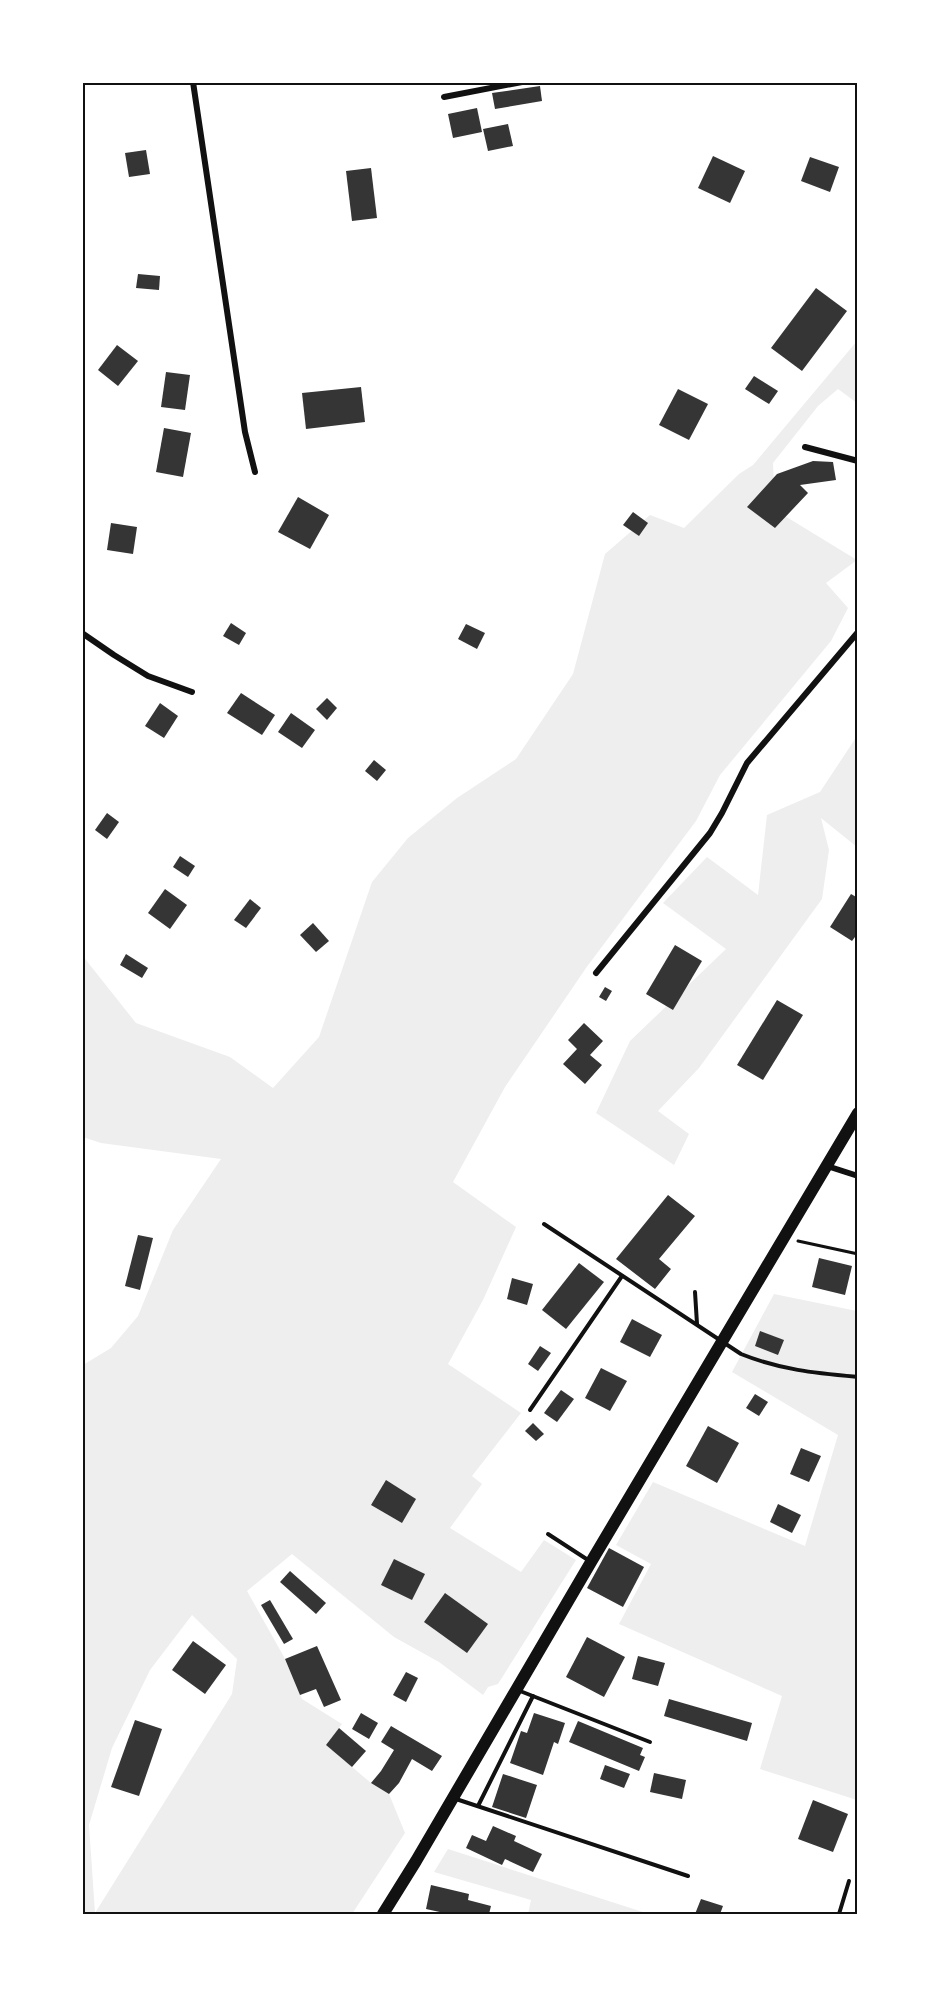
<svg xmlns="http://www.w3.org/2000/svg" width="940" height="1997" font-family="'Source Sans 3',sans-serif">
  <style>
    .green { fill: #eee; fill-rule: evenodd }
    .building { fill: #353535 }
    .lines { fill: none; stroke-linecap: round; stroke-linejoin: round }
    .path { stroke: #111; stroke-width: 3 }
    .service { stroke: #111; stroke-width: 4 }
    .minor { stroke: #111; stroke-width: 6 }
    .primary { stroke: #111; stroke-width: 12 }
    .neatline { fill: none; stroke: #111; stroke-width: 2 }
  </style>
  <rect width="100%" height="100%" fill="#fff"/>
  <!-- green -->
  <g class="green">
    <path d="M857,341V403L838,389L818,406L773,463L775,510L857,560L826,583L848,608L831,641L720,775L696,821L586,968L505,1087L453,1182L516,1227L483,1300L448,1364L521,1413L472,1476L482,1484L450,1528L521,1572L544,1540L576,1560L498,1684L488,1687L483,1695L439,1662L394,1637L292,1554L247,1591L284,1657L302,1699L342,1724L326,1745L371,1783L389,1794L405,1833L352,1914H83V1365L111,1348L138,1316L173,1230L221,1159L101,1143L83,1137L82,955L136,1023L230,1057L273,1088L319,1037L372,882L408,838L457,798L516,759L573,674L605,554L650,515L684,528L739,474L753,465ZM192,1615L237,1659L232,1694L95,1913L89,1825L112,1748L150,1670Z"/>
    <polygon points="857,736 857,847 821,818 829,850 822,899 699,1068 658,1111 689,1134 674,1165 596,1113 630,1041 726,949 663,903 707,857 758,895 767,815 820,792"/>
    <polygon points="774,1294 857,1311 857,1800 760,1769 782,1696 619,1624 651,1564 616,1545 653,1482 805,1546 838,1435 732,1372"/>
    <polygon points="448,1849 649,1914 528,1914 531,1900 434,1872"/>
  </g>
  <!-- building -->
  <g class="building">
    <polygon points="540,86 542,101 495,109 492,93"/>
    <polygon points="477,108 482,132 453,138 448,114"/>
    <polygon points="508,124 513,146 488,151 483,129"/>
    <polygon points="146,150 150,174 129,177 125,153"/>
    <polygon points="713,156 745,171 730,203 698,188"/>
    <polygon points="810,157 839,167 830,192 801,181"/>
    <polygon points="371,168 377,218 352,221 346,171"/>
    <polygon points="138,274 160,276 159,290 136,288"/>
    <polygon points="816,288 847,311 802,371 771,348"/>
    <polygon points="117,345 138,361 118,386 98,370"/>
    <polygon points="166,372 190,375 185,410 161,407"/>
    <polygon points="754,376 778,391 769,404 745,389"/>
    <polygon points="361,387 365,422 306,429 302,393"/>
    <polygon points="678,389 708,404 689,440 659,425"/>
    <polygon points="164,428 191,433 183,477 156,472"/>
    <polygon points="813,461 833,462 836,480 800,485 808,493 775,528 747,507 777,474"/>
    <polygon points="298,497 329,515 310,549 278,532"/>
    <polygon points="633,512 648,523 639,536 623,525"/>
    <polygon points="111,523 137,527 133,554 107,550"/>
    <polygon points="231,623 246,633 239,645 223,636"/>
    <polygon points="466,624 485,633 477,649 458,639"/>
    <polygon points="241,693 275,715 262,735 227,713"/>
    <polygon points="327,698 337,708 327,720 316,709"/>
    <polygon points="160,703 178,716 164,738 145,726"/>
    <polygon points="291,713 315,730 302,748 278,732"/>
    <polygon points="374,760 386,770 377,781 365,771"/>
    <polygon points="107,813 119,822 107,839 95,830"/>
    <polygon points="180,856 195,866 188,877 173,867"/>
    <polygon points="165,889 187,905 170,929 148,913"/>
    <polygon points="851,894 858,898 858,933 852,941 830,927"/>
    <polygon points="250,899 261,908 246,928 234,920"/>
    <polygon points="313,923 329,941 316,952 300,935"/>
    <polygon points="675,945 702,961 673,1010 646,994"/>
    <polygon points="126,954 148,968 142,978 120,965"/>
    <polygon points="605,987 612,991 606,1001 599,997"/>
    <polygon points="777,1000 803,1015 763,1080 737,1065"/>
    <polygon points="584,1023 603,1041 590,1055 602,1065 585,1084 563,1064 577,1049 568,1040"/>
    <polygon points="668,1195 695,1216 659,1259 671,1269 655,1289 616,1259"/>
    <polygon points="138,1235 153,1238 140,1290 125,1286"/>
    <polygon points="819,1258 852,1266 845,1295 812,1287"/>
    <polygon points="579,1263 604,1282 566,1329 542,1310"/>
    <polygon points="512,1278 533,1284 527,1305 507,1299"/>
    <polygon points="632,1319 662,1335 650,1357 620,1342"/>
    <polygon points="760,1331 784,1340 778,1355 755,1346"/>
    <polygon points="540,1346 551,1353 538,1371 528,1364"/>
    <polygon points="601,1368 627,1381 610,1411 585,1398"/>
    <polygon points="561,1390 574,1399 557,1422 544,1413"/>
    <polygon points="755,1394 768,1402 759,1416 746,1408"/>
    <polygon points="533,1423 544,1434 536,1441 525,1431"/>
    <polygon points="708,1426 739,1443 717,1483 686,1466"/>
    <polygon points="801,1448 821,1456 809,1482 790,1474"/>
    <polygon points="386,1480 416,1499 402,1523 371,1505"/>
    <polygon points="778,1504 801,1515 792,1533 770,1522"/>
    <polygon points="609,1548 644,1567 623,1607 587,1588"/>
    <polygon points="394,1559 425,1574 412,1600 381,1585"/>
    <polygon points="290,1571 326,1603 316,1614 280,1582"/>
    <polygon points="445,1593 488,1624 467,1653 424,1622"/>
    <polygon points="270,1600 293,1639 284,1644 261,1605"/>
    <polygon points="587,1637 625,1657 604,1697 566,1677"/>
    <polygon points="193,1641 226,1665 205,1694 172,1670"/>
    <polygon points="317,1646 341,1700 324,1707 316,1689 300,1695 285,1659"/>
    <polygon points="638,1656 665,1663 658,1686 632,1679"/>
    <polygon points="406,1672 418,1678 406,1702 393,1695"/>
    <polygon points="669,1699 752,1723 747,1741 664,1716"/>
    <polygon points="361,1713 378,1723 369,1739 352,1729"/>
    <polygon points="534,1713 565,1723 558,1744 554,1742 543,1775 510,1763 521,1731 527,1733"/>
    <polygon points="135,1720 162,1729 139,1796 111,1787"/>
    <polygon points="578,1721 643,1748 640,1755 645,1757 639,1771 569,1742"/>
    <polygon points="391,1726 442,1756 432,1771 412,1759 399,1783 389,1794 371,1783 381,1771 394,1750 381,1742"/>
    <polygon points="339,1728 366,1751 352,1767 326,1745"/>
    <polygon points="605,1765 630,1774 624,1788 600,1779"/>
    <polygon points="654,1773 686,1780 682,1799 650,1792"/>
    <polygon points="503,1774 537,1785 526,1818 492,1807"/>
    <polygon points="813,1800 848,1814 833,1852 798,1839"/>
    <polygon points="493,1826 516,1836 514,1841 542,1854 533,1872 505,1859 502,1865 466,1848 472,1835 486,1841"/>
    <polygon points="431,1885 469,1894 468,1900 491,1906 489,1914 449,1914 426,1909"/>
    <polygon points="701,1899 723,1906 720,1914 695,1914"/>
  </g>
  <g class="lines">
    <!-- path -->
    <polyline class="path" points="798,1241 858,1254"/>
    <!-- service -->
    <g class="service">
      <path d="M544,1224L741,1354C781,1370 815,1373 858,1377"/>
      <polyline points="695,1292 697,1324"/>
      <polyline points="530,1410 622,1276"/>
      <polyline points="548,1534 588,1560"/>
      <polyline points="520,1691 650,1742"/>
      <polyline points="456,1799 688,1876"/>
      <polyline points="478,1806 533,1696"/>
      <polyline points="839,1914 849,1881"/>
    </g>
    <!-- minor -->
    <g class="minor">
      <polyline points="193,82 245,432 255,472"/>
      <polyline points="444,97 522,82"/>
      <polyline points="805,447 858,461"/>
      <polyline points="82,633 114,655 148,676 192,692"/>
      <polyline points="596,973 710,833 722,813 747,763 858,632"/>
      <polyline points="827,1166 858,1176"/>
    </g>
    <!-- primary -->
    <polyline class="primary" points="383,1914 416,1861 591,1562 858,1113"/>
  </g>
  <!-- border -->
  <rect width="940" height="1997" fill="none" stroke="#ffffff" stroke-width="168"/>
  <rect x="84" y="84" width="772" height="1829" class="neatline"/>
</svg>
